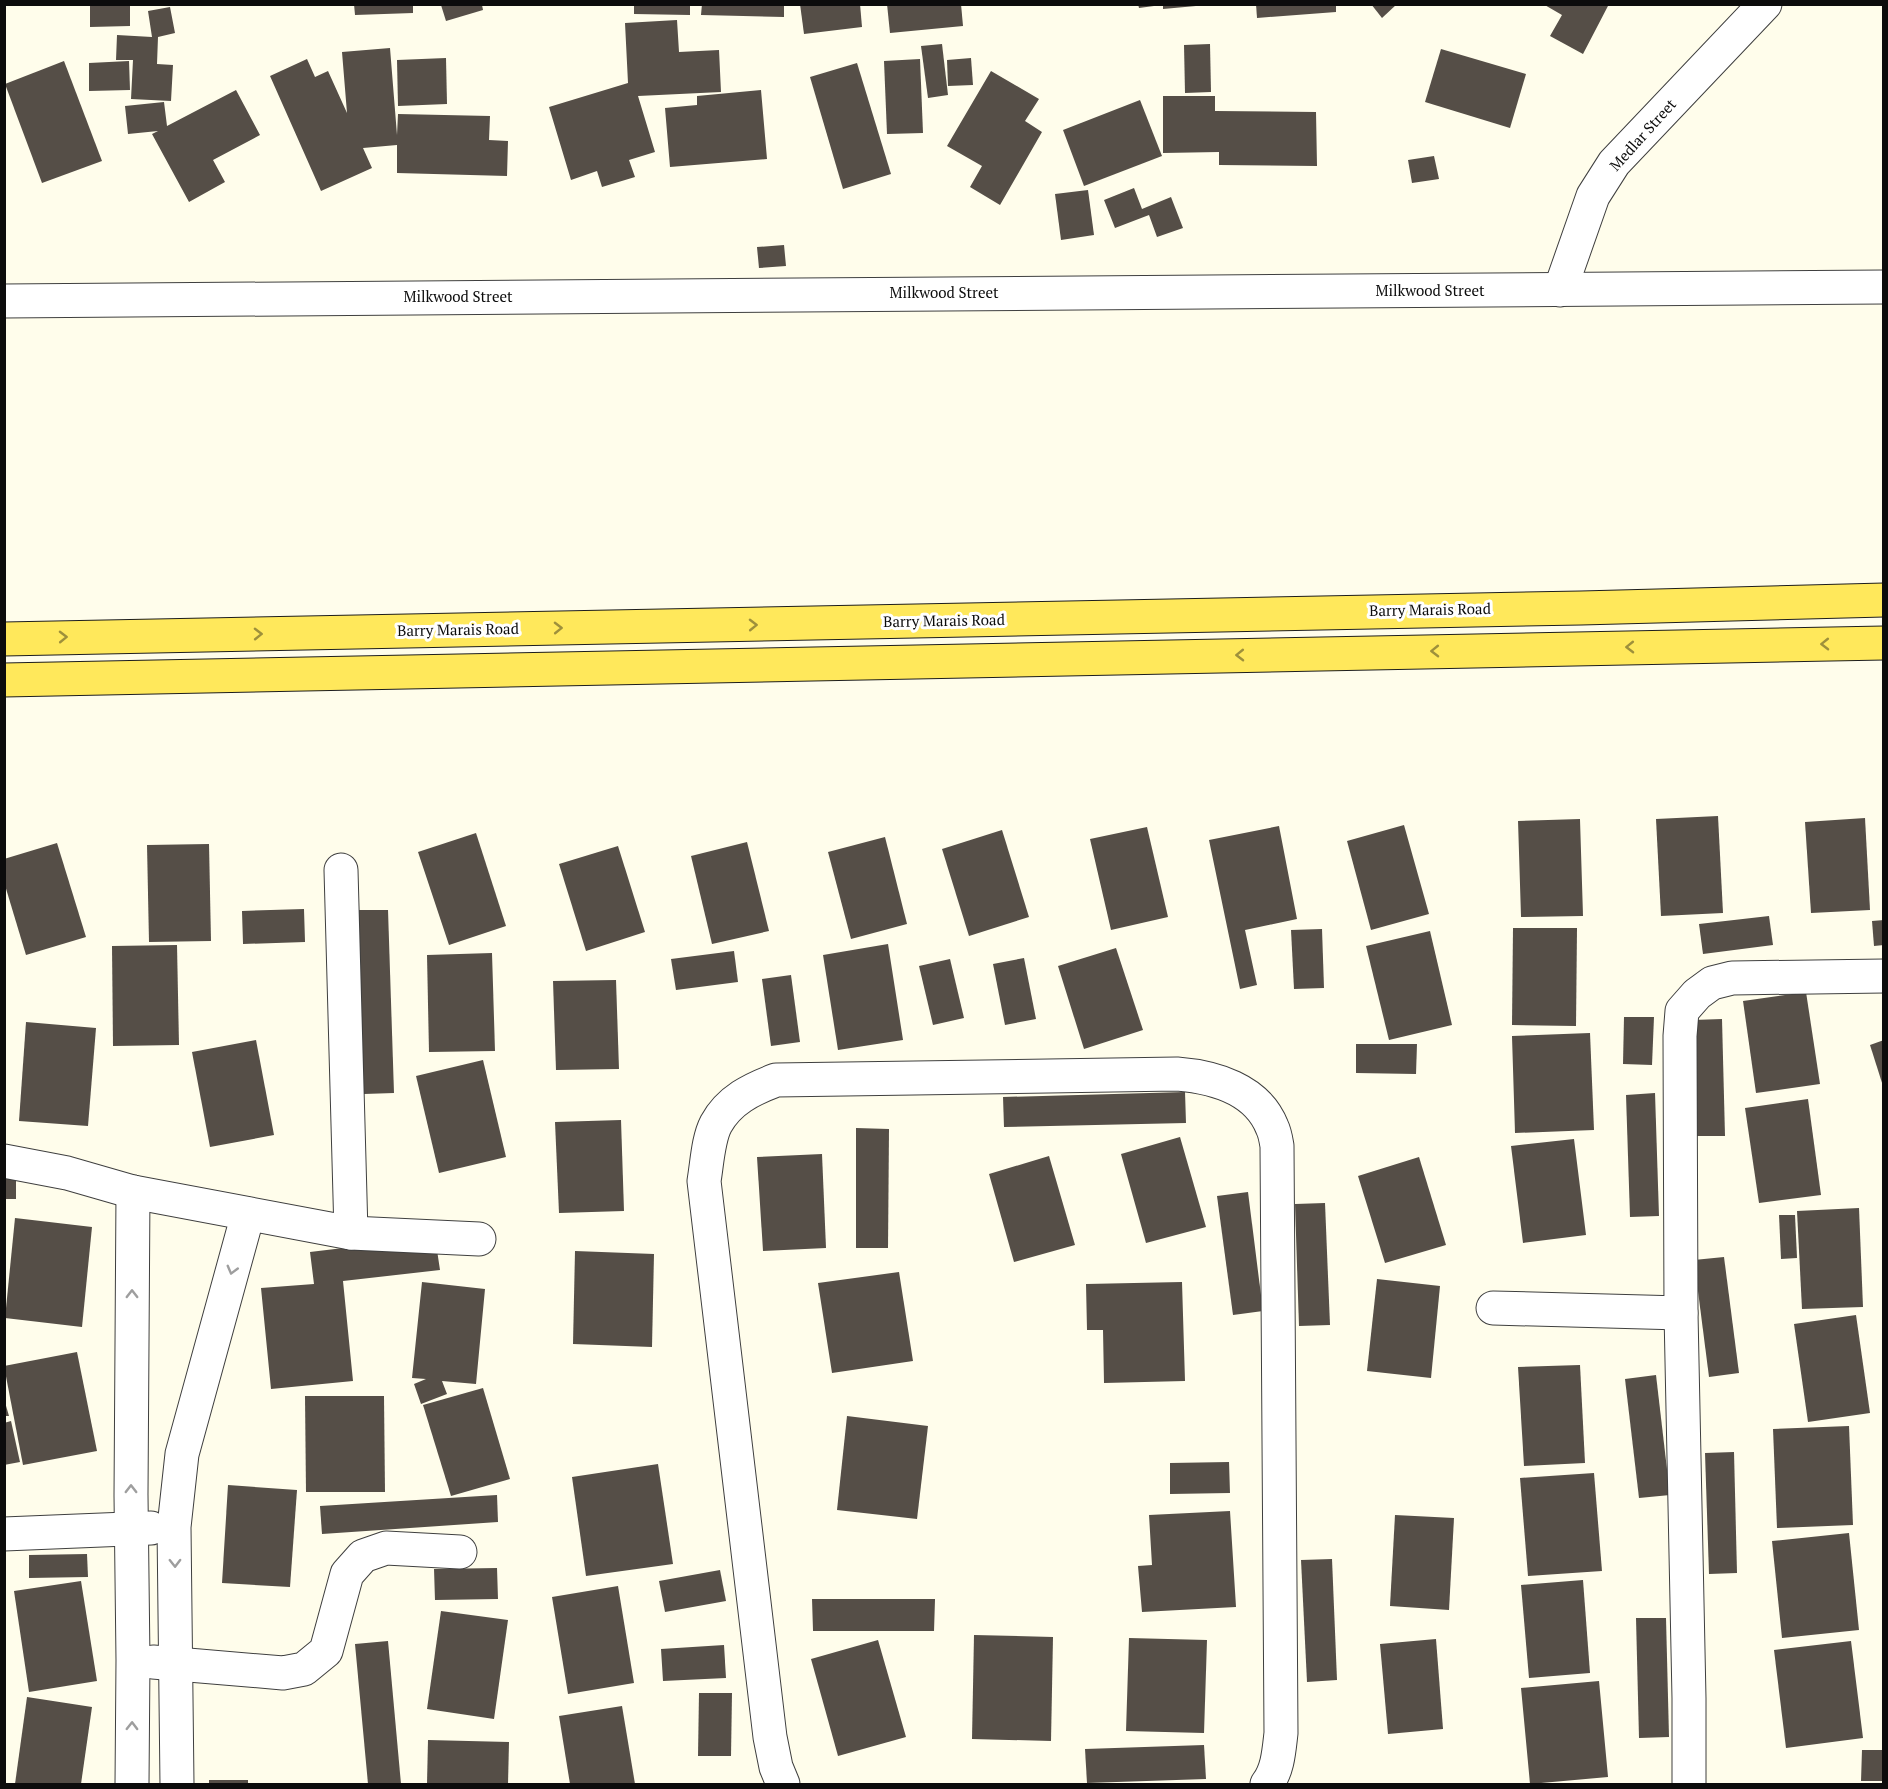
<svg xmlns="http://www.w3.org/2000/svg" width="1888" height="1789" font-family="'PT Serif',serif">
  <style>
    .building { fill: #554e47 }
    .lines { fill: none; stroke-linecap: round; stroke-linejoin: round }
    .minor-casing { stroke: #3f3f3f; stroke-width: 35 }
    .major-casing { stroke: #1d1d1d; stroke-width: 35 }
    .minor { stroke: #fff; stroke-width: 33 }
    .major { stroke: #ffe85b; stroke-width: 33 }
    .oneway { stroke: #9e903b }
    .oneway2 { stroke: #9e9e9e }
    .labels { text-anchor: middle; stroke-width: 6; stroke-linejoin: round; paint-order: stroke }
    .street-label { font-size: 15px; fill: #0c0c0c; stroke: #fff }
  </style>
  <rect width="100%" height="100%" fill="#fffdeb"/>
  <!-- building -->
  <g class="building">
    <polygon points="90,4 130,4 130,26 90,27"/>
    <polygon points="354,4 413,4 413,13 355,15"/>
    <polygon points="634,4 690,4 690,15 634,14"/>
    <polygon points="702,4 784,4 784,17 701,15"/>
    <polygon points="800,4 860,4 862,27 804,34"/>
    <polygon points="887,4 961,4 963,26 890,33"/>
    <polygon points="1138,4 1154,4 1154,6 1139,8"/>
    <polygon points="1163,4 1196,4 1196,6 1163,9"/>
    <polygon points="1256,4 1336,4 1336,12 1257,18"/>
    <polygon points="1371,4 1397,4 1382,18"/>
    <polygon points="1543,4 1609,4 1583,54 1550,36 1562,15"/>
    <polygon points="441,5 482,5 483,10 446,21"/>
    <polygon points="170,7 175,33 158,37 157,64 173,65 171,101 131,99 133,60 116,60 117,35 152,37 148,11"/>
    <polygon points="677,20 679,52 719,50 721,92 638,96 655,152 629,160 635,177 602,187 597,171 571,180 549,107 628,83 625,23"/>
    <polygon points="942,44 948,95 928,98 921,46"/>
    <polygon points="1210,44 1211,92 1185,93 1184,45"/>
    <polygon points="390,48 397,135 398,114 490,116 489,140 508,141 507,176 397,173 397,145 363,148 372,168 321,191 270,76 307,59 315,77 328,71 347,113 342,52"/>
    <polygon points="1441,49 1526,74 1510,128 1425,102"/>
    <polygon points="446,58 447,104 398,106 397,60"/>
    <polygon points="971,58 973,85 948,86 947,60"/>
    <polygon points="920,59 923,133 887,134 884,61"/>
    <polygon points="64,61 102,161 42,183 5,84"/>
    <polygon points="129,61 130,90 89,91 89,63"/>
    <polygon points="857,63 891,174 843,189 810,77"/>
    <polygon points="991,71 1039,99 1025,121 1042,132 1000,205 970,187 982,166 947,146"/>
    <polygon points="236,90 260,135 213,160 225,182 189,202 152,134 158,131 128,134 125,106 164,102 167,126"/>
    <polygon points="761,90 767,159 670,167 665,108 697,105 697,96"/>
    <polygon points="1163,96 1215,96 1215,111 1316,112 1317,166 1219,165 1219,152 1163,153"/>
    <polygon points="1140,100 1162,156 1084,186 1063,130"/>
    <polygon points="1434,156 1439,179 1412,183 1408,160"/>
    <polygon points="1134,188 1142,209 1171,197 1183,228 1157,237 1149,215 1115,228 1104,200"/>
    <polygon points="1088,190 1094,235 1061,240 1055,194"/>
    <polygon points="784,245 786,266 759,268 757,247"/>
    <polygon points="1718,816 1723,913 1661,916 1656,819"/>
    <polygon points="1865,818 1870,910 1811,913 1805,822"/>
    <polygon points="1580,819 1583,916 1521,917 1518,821"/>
    <polygon points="1404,825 1429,914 1371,930 1347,841"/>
    <polygon points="1279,826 1297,919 1245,930 1257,985 1240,989 1209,840"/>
    <polygon points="1147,827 1168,917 1111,930 1090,839"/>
    <polygon points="1002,830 1029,917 969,936 942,849"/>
    <polygon points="476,833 506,926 449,945 418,852"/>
    <polygon points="885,837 907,924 851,939 828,852"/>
    <polygon points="747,842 769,931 712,944 691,856"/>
    <polygon points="57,843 86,937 26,955 4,882 4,859"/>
    <polygon points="209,844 211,941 149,942 147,845"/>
    <polygon points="618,846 645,932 586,951 559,864"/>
    <polygon points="304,909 305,942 243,944 242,911"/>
    <polygon points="357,910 388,910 394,1093 364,1094"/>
    <polygon points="1769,916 1773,945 1703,954 1699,924"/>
    <polygon points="1884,920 1884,945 1874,946 1872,921"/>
    <polygon points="1513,928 1577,928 1576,1026 1512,1025"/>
    <polygon points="1322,929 1324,988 1294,989 1291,930"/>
    <polygon points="1430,931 1452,1025 1389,1040 1366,946"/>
    <polygon points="888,944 903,1040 838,1050 823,955"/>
    <polygon points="177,945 179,1045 113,1046 112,946"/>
    <polygon points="1116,948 1143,1030 1084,1049 1058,966"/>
    <polygon points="734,951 738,982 676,990 671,959"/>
    <polygon points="492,953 495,1051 429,1052 427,955"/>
    <polygon points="1024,958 1036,1019 1005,1025 993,964"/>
    <polygon points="950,959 964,1018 933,1025 919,966"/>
    <polygon points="791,975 800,1042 771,1046 762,979"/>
    <polygon points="616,980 619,1069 556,1070 553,981"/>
    <polygon points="1806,992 1820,1084 1756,1093 1743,1001"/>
    <polygon points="1624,1017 1654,1017 1652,1065 1623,1064"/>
    <polygon points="1722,1019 1725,1136 1696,1136 1693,1020"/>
    <polygon points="26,1022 96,1028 88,1126 19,1121"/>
    <polygon points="1590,1033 1594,1130 1515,1133 1512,1036"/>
    <polygon points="256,1040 274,1135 210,1147 192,1052"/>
    <polygon points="1884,1040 1884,1086 1883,1086 1870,1045"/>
    <polygon points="1356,1044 1417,1044 1416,1074 1356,1073"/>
    <polygon points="483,1060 506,1157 439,1173 416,1076"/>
    <polygon points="1185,1092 1186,1123 1004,1127 1003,1097"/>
    <polygon points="1655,1093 1659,1216 1630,1217 1626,1095"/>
    <polygon points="1808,1099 1821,1195 1759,1203 1745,1108"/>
    <polygon points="621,1120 624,1211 559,1213 555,1122"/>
    <polygon points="856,1128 889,1129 888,1248 856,1248"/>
    <polygon points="1180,1137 1206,1227 1146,1243 1121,1154"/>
    <polygon points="1574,1139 1586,1235 1523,1243 1511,1146"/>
    <polygon points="822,1154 826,1248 763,1251 757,1157"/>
    <polygon points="1049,1156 1075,1245 1014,1262 989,1174"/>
    <polygon points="1419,1157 1446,1245 1385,1263 1358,1176"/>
    <rect x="4" y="1169" width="12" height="30"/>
    <polygon points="1248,1192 1263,1311 1233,1315 1217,1196"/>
    <polygon points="1325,1203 1330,1325 1299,1326 1295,1204"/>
    <polygon points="1859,1208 1863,1307 1802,1309 1797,1211"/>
    <polygon points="1779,1215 1795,1215 1797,1258 1781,1259"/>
    <polygon points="15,1218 92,1227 82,1327 5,1318"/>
    <polygon points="435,1237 440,1270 343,1281 353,1381 271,1389 261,1288 314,1284 310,1252"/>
    <polygon points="575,1251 654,1254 652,1347 573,1344"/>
    <polygon points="1724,1257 1739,1373 1709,1377 1694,1260"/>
    <polygon points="899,1272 913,1361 832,1373 818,1283"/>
    <polygon points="1377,1279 1440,1286 1431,1378 1367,1371"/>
    <polygon points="422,1282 485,1289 476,1384 442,1381 447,1394 421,1404 414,1384 426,1379 412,1378"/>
    <polygon points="1182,1282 1185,1381 1104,1383 1103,1330 1087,1330 1086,1284"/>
    <polygon points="1856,1315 1870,1413 1808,1422 1794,1324"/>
    <polygon points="77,1352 97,1451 23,1465 4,1366"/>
    <polygon points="1580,1365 1585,1463 1524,1466 1518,1367"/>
    <polygon points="1656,1375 1670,1495 1639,1498 1625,1379"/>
    <polygon points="483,1388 510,1479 451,1496 423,1405"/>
    <polygon points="305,1396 384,1396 385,1492 306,1492"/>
    <polygon points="4,1399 9,1416 4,1416"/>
    <polygon points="847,1416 928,1426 917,1519 837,1510"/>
    <polygon points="11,1421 20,1462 4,1465 4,1423"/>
    <polygon points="1849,1426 1853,1525 1777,1528 1773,1429"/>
    <polygon points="1734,1452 1737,1573 1709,1574 1705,1453"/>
    <polygon points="1229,1462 1230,1493 1170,1494 1170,1463"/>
    <polygon points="658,1464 673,1564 586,1576 572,1477"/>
    <polygon points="1594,1473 1602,1571 1528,1576 1520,1478"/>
    <polygon points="228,1485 297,1490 290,1587 222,1583"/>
    <polygon points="497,1495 498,1522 322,1534 320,1506"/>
    <polygon points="1230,1511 1236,1607 1142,1612 1138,1566 1152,1565 1149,1515"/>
    <polygon points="1395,1515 1454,1518 1449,1610 1390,1606"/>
    <polygon points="1849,1533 1859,1630 1782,1638 1772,1541"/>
    <polygon points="87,1554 88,1577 29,1578 29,1555"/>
    <polygon points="1332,1559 1337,1680 1307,1682 1301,1560"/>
    <polygon points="497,1568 498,1599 435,1600 434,1569"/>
    <polygon points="720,1570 726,1601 665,1612 659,1581"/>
    <polygon points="1583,1580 1590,1673 1529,1678 1521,1585"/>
    <polygon points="81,1581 97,1681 29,1692 14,1591"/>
    <polygon points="618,1586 634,1683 568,1694 552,1597"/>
    <polygon points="812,1599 935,1599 934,1631 813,1631"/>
    <polygon points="441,1611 508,1620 494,1719 427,1709"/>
    <polygon points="1636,1618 1666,1618 1669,1737 1639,1738"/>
    <polygon points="974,1635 1053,1637 1051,1741 972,1739"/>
    <polygon points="1129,1638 1207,1640 1204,1733 1126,1731"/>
    <polygon points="1436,1639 1443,1729 1388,1734 1380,1644"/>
    <polygon points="878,1640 906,1737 838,1756 811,1659"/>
    <polygon points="388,1641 401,1784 368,1784 355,1644"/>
    <polygon points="1851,1641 1863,1738 1786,1748 1774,1650"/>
    <polygon points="724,1645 726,1678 663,1681 661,1649"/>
    <polygon points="1599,1681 1608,1777 1530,1784 1521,1688"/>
    <polygon points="699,1693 732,1693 731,1756 698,1756"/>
    <polygon points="27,1697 92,1707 81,1784 15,1784"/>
    <polygon points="622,1706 635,1784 570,1784 559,1716"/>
    <polygon points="428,1740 509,1742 508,1784 427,1784"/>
    <polygon points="1204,1745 1206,1779 1087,1783 1085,1749"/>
    <polygon points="1862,1750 1884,1750 1884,1781 1861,1781"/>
    <rect x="209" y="1780" width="39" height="4"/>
  </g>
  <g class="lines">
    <!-- minor casing -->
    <g class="minor-casing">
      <g id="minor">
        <polyline points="1560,290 1593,196 1614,163 1765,4"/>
        <polyline points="4,301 1884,287"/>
        <polyline points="341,870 351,1233"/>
        <polyline points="4,1161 67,1173 133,1192 351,1233 479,1239"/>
        <polyline points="1493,1308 1681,1313"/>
        <polyline points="4,1534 151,1528"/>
        <polyline points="153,1662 283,1673 304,1669 326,1651 347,1574 363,1556 386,1548 460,1552"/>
        <polyline points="132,1784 133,1660 131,1495 133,1192"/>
        <polyline points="177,1784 174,1527 182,1454 248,1214"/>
        <path d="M783,1784L776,1767L770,1737L704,1181C707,1164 708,1139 716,1124C729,1100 752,1089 776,1080L1177,1074C1214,1077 1257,1089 1272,1127C1275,1133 1276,1140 1277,1146L1281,1733C1279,1750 1278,1770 1267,1784"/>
        <polyline points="1689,1784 1689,1698 1681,1313 1680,1036 1682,1011 1697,994 1712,983 1732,978 1884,976"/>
      </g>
    </g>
    <!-- major casing -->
    <g class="major-casing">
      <g id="major">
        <polyline points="4,639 1581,608 1884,600"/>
        <polyline points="4,680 1884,643"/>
      </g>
    </g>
    <!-- minor -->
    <use href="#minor" class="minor"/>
    <!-- major -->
    <use href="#major" class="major"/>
  </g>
  <!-- one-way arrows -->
  <defs><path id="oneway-chevron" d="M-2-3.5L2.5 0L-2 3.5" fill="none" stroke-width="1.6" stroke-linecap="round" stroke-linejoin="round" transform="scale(1.5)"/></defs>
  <g class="oneway">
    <use href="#oneway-chevron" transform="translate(753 625) rotate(-1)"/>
    <use href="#oneway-chevron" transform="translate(558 628) rotate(-1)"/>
    <use href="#oneway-chevron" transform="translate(258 634) rotate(-1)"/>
    <use href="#oneway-chevron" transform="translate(63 637) rotate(-1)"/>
    <use href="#oneway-chevron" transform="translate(1825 644) rotate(179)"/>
    <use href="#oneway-chevron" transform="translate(1630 647) rotate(179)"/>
    <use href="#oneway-chevron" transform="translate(1435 651) rotate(179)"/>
    <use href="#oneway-chevron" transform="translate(1240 655) rotate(179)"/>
  </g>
  <g class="oneway2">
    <use href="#oneway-chevron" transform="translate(232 1270) rotate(105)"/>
    <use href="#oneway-chevron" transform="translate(132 1294) rotate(-90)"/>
    <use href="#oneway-chevron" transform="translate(131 1489) rotate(-90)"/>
    <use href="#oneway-chevron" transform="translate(175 1563) rotate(89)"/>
    <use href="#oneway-chevron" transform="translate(132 1726) rotate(-89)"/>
  </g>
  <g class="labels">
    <!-- street labels -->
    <g class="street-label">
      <text transform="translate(1643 135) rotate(-48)" y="5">Medlar Street</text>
      <text x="1430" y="296">Milkwood Street</text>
      <text x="944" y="298">Milkwood Street</text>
      <text x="458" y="302">Milkwood Street</text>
      <text transform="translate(1430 610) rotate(-1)" y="5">Barry Marais Road</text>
      <text transform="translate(944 621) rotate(-1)" y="5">Barry Marais Road</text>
      <text transform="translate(458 630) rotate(-1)" y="5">Barry Marais Road</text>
    </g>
  </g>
  <!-- border -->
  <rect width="1888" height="1789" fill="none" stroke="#0c0c0c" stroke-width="12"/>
</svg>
